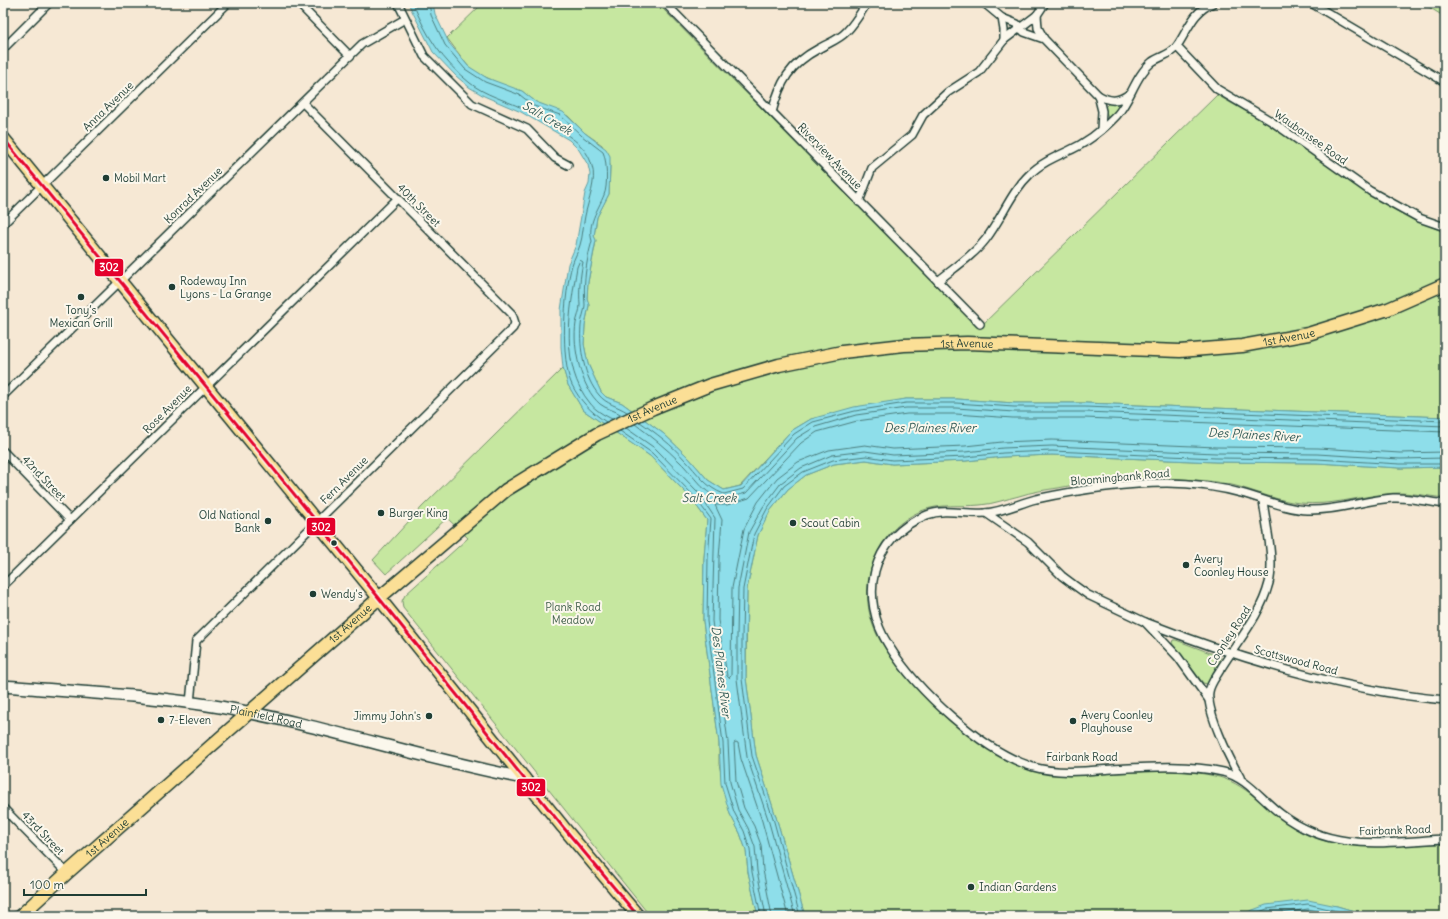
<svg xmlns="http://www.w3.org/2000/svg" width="1448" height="919" font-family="Delius,sans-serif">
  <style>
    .green { fill: #c6e7a0; stroke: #72926a }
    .water { fill: #8edeea; stroke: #629ea1 }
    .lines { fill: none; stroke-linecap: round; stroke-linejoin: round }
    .shore { stroke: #4b7d7d; stroke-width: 1 }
    .street-casing { stroke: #1f3d34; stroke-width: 10 }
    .secondary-casing { stroke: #1f3d34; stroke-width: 14 }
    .primary-casing { stroke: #1f3d34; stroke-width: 15 }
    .street { stroke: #fbf7ec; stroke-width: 7 }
    .secondary { stroke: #fbf7ec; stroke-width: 11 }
    .primary { stroke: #fbdf96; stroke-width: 12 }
    .bus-1-casing { stroke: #fbf7ec; stroke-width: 6 }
    .bus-1 { stroke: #e4002b; stroke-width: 3 }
    .poi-dot { fill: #1f3d34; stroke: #fbf7ec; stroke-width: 1.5 }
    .labels { text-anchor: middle; stroke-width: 4; stroke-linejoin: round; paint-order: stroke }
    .street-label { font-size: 11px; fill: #1f3d34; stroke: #fbf7ec }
    .poi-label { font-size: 11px; fill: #1f3d34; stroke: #fbf7ec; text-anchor: start }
    .park-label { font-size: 11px; fill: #405f4a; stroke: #fbf7ec }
    .water-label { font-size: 12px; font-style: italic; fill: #355d58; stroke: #fbf7ec }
    .line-badge { stroke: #fbf7ec; stroke-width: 1.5 }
    .badge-label { font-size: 11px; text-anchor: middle; font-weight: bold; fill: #fff }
  </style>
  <rect width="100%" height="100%" fill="#f6e8d4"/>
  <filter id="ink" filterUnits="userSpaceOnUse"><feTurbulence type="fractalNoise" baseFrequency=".025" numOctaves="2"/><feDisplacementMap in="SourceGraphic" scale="8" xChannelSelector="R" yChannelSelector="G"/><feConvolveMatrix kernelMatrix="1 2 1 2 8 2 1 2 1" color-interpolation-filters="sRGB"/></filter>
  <g filter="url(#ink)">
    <!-- green -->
    <g class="green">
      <path d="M483,3H657L979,328L1217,95C1239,108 1263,120 1284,135C1337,171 1385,210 1445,232V417L1085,403H1014L957,399H906L811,419L791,431L740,486L724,490L708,480L688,457L664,434L622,403L606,397L601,392L588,364L584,344L585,325L589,306L587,298L588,282L596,241L594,236L597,217L609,194L610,165L602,145L585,133L568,116L536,102L522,91L505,86L477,73L468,66L447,38Z"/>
      <polygon points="1422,3 1439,3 1445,7 1445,17"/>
      <polygon points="1109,103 1116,103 1119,107 1111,117 1108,118 1105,107"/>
      <polygon points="563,368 568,385 583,410 650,456 690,497 707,520 704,558 703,621 719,743 719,764 730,814 740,833 746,850 748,872 758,916 650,916 403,608 402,601 405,595 468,538 447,518 386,574 373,560 422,507"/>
      <path d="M1052,455L1216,462L1317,463L1400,468L1445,467V498C1426,496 1405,491 1386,494C1357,497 1330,506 1300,503C1278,501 1258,492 1236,486C1217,481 1197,480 1177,479C1138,478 1096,480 1058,488C1045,490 1031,492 1019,496C1006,499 994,504 980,505C961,507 940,503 921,511C869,533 852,599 883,645C908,683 938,712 975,739C989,749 1004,760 1021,765C1085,787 1154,760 1219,777C1249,785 1274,817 1301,832C1347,855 1396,844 1445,844V916H1371L1337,906H1266L1237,916H805L776,817L756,755L746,678L747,589L758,535L770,511L788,489L806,475L834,464L866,460L892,464L966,461L1003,457Z"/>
      <polygon points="1173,640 1176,640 1221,657 1207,684 1203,683 1172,643"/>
    </g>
    <!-- water -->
    <g class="water">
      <polygon points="408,3 433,3 435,14 449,43 468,66 487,78 522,91 536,102 563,112 585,133 606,149 610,156 610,165 609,194 597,217 594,236 596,240 588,282 587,298 589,305 585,325 584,344 588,364 601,392 606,397 622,403 664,434 688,457 708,480 724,490 741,486 791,431 811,419 854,407 906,399 957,399 1014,403 1085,403 1445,417 1445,467 1400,468 1317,463 1216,462 1052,455 1003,457 966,461 892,464 866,460 834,464 806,475 788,489 770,511 758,535 747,589 746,637 746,678 756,755 776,817 805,916 758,916 748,872 746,850 740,833 730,814 721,784 719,743 703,621 704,558 707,520 690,497 650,456 583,410 568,385 563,368 561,347 561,310 568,264 576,245 585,193 589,184 590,174 588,165 579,150 569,140 521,112 484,96 469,87 456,76 433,52"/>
      <polygon points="1308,900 1337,906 1371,916 1237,916 1266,905"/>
    </g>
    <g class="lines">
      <!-- shore -->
      <g class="shore">
        <path d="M413,3C425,34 443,62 470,83C485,95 505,100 522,108C533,113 542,121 553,127C570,136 587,146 592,166C597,180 588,201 585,216C583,225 583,236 580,245C578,252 574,258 572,265C564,292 560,360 572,385C580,401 591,412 606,422"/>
        <path d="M429,3L431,15L445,45L465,69L485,82L520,95L534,106L560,115L582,136L603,152C607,160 608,187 604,195C598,210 587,224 592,241C586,262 583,284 585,305C585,311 581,319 581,326C579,347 584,378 599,395C606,404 618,406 627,412"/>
        <path d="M612,419C604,415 595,410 590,403C559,366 570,310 577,267L580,260L583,262C580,277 579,290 580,305C580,311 577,318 576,323C572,347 581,388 600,404C606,409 615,410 622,415"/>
        <path d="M640,422C656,433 672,445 685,460C697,472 706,488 724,494L743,489L794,434L813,422L855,411L906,403H956L1014,407H1085L1445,421"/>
        <path d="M635,424C651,436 666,448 680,462C693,474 704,496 724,499L746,493L797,438L815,427L856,415L906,408H956L1014,412H1085L1445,426"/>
        <polyline points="626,428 656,449 697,491 715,518 712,621 728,742 730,782 738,810 748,828 755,847 757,871 766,916"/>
        <polyline points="620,431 652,453 693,495 711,519 708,558 707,621 723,743 725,783 734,812 744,831 750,849 752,872 761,916"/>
        <polyline points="1445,432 1084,418 1013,418 956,414 907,414 857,421 817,432 801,443 749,498 727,505 715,505 722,520 719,558 718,620 727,676 729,678 731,676 732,588 744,529 758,502 777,478 798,462 829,450 865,445 893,449 965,446 1002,442 1052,440 1216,447 1318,448 1400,453 1445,452"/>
        <polyline points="772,916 763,870 761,845 754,826 744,808 736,781 734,743 736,742 738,743 741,759 762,821 788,916"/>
        <polyline points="795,916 768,819 747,757 737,679 737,637 738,588 749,532 763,507 781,483 801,468 832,455 865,451 893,455 965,452 1003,448 1052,446 1216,453 1317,454 1400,459 1445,458"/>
        <polyline points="800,916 773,818 752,756 742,679 742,637 743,589 754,534 767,509 784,486 803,472 833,460 866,456 892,460 966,457 1003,453 1052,451 1216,458 1317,459 1400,464 1445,464"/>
        <polyline points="1249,916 1267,909 1308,904 1357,916"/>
        <polyline points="1263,916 1308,909 1340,916"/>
      </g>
      <!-- street casing -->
      <g class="street-casing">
        <g id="street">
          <polyline points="298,3 350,56"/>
          <polyline points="398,3 424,56 472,104 527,129 555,158 568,165"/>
          <polyline points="665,3 980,324"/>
          <path d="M984,3L1002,18L1017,24L1024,32L1044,39L1098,95C1110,102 1118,102 1129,94"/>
          <polyline points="1311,3 1445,82"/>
          <polyline points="1037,15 1038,28 1043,37"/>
          <polyline points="1002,18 1004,30 1004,40"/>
          <polyline points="1177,47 1217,89 1271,121 1370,191 1419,218 1445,227"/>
          <polyline points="3,49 49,3"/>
          <polyline points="1098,95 1102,111 1101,130"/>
          <path d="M772,112C780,82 790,64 818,49C828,43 839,40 847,31C855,23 861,12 867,3"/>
          <polyline points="859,202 872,168 912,135 923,115 948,92 979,72 1004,40 1037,15 1045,3"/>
          <polyline points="3,224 228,3"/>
          <path d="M938,281C954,268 973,256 986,239C1002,218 1011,192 1030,174C1040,164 1053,158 1066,152C1085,144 1103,130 1117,115C1131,99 1135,76 1152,62C1160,56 1171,55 1177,46C1188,30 1193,11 1213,3"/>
          <polyline points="3,396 362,44 405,19"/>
          <polyline points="3,451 70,520"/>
          <path d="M1445,504C1428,502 1410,497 1393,498C1364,500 1338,511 1308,510C1286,509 1266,500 1245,494C1220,487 1192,483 1167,483C1123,483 1078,490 1036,499C1020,503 1002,512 985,513C966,515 946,508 927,515C870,537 858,598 889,646C917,691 982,751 1033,767C1058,774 1086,771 1112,769C1148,767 1187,764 1223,772C1246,777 1262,800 1281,814C1332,853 1386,842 1445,839"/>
          <polyline points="986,513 1028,542 1062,576 1074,585 1088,595 1145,622 1178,657 1209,700"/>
          <polyline points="3,586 397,199"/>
          <path d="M1145,622C1240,659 1344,691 1445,700"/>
          <polyline points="190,703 196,641 513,328 515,323 512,314 303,103"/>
          <path d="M1240,777C1230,760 1206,711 1209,692C1210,684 1216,677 1220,670C1237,642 1261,615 1269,583C1275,561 1266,524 1263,501"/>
          <polyline points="3,808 67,873"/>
        </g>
      </g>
      <!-- secondary casing -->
      <g class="secondary-casing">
        <g id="secondary">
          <path id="s1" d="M3,686C75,692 149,695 220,707C323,725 422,759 524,778"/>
        </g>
      </g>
      <!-- primary casing -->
      <g class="primary-casing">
        <g id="primary">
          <polyline points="3,138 379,598 563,827 638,916"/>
          <path id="s2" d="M20,916L67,873L379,598L506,490L597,434L653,408L710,385L779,365L842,352L904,345L967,343L1180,351L1242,346L1308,334L1388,309L1445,284"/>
        </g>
      </g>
      <!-- street -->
      <use href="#street" class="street"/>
      <!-- secondary -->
      <use href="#secondary" class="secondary"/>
      <!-- primary -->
      <use href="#primary" class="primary"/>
      <!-- bus-1 casing -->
      <g class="bus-1-casing">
        <polyline id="bus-1" points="3,138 379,598 563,827 638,916"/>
      </g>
      <!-- bus-1 -->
      <use href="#bus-1" class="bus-1"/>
    </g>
  </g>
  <!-- markers -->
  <g class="poi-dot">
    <circle cx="106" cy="178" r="4"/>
    <circle cx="172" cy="287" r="4"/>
    <circle cx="81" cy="297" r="4"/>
    <circle cx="381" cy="513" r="4"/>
    <circle cx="268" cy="521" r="4"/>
    <circle cx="793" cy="523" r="4"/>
    <circle cx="334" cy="543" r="3.5"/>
    <circle cx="1186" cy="565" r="4"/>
    <circle cx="313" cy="594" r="4"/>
    <circle cx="429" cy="716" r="4"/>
    <circle cx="161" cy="720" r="4"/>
    <circle cx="1073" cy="721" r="4"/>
    <circle cx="971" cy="887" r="4"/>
  </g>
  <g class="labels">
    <!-- street labels -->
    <g class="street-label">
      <text transform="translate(108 106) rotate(-44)" y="4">Anna Avenue</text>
      <text transform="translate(1311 137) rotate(35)" y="4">Waubansee Road</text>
      <text transform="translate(830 156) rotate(46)" y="4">Riverview Avenue</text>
      <text transform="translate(193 195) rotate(-44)" y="4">Konrad Avenue</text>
      <text transform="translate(419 205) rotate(45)" y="4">40th Street</text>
      <text dy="4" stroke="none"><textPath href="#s2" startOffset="1461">1st Avenue</textPath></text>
      <text dy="4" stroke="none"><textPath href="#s2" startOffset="1138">1st Avenue</textPath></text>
      <text transform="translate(167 409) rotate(-45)" y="4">Rose Avenue</text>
      <text dy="4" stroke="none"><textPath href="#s2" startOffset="814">1st Avenue</textPath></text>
      <text transform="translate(1120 477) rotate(-5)" y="4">Bloomingbank Road</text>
      <text transform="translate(44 478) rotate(46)" y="4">42nd Street</text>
      <text transform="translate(344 480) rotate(-45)" y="4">Fern Avenue</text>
      <text dy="4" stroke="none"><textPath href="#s2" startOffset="441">1st Avenue</textPath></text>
      <text transform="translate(1229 636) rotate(-57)" y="4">Coonley Road</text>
      <text transform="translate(1296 660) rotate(15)" y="4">Scottswood Road</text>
      <text dy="4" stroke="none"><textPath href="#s1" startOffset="265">Plainfield Road</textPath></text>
      <text x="1082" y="761">Fairbank Road</text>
      <text transform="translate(1395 830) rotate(-2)" y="4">Fairbank Road</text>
      <text transform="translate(43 833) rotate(46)" y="4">43rd Street</text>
      <text dy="4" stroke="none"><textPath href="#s2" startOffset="117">1st Avenue</textPath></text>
    </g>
    <!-- poi labels -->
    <g class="poi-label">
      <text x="114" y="182">Mobil Mart</text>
      <text x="180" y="285">Rodeway Inn<tspan x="180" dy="13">Lyons - La Grange</tspan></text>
      <text x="81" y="314" text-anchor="middle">Tony’s<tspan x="81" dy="13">Mexican Grill</tspan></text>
      <text x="389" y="517">Burger King</text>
      <text x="260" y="519" text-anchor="end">Old National<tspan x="260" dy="13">Bank</tspan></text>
      <text x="801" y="527">Scout Cabin</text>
      <text x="1194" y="563">Avery<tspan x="1194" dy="13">Coonley House</tspan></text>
      <text x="321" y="598">Wendy's</text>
      <text x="1081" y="719">Avery Coonley<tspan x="1081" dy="13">Playhouse</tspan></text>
      <text x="421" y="720" text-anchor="end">Jimmy John's</text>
      <text x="169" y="724">7-Eleven</text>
      <text x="979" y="891">Indian Gardens</text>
    </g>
    <!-- park labels -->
    <g class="park-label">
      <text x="573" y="611">Plank Road<tspan x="573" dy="13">Meadow</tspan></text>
    </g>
    <!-- water labels -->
    <g class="water-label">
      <text transform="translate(547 118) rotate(30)" y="4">Salt Creek</text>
      <text x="930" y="432">Des Plaines River</text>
      <text transform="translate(1254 435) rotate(3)" y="4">Des Plaines River</text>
      <text x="709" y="502">Salt Creek</text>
      <text transform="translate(721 672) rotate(83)" y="4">Des Plaines River</text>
    </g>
  </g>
  <g class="line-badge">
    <rect x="94" y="258" width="30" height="19" rx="4" fill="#e4002b"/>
    <rect x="306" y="517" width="30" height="19" rx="4" fill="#e4002b"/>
    <rect x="516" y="778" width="30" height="19" rx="4" fill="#e4002b"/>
  </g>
  <g class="badge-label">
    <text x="109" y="271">302</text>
    <text x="321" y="531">302</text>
    <text x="531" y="791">302</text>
  </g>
  <!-- margin -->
  <rect width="1448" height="919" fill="none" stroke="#fbf7ec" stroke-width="16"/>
  <rect x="8" y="8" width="1432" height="903" fill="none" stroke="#1f3d34" stroke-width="1.5" filter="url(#ink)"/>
  <!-- scale -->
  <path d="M24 889v6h122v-6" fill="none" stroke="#1f3d34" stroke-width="2"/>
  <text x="30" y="889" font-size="12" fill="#1f3d34" stroke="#fbf7ec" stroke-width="3" paint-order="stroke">100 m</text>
</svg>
